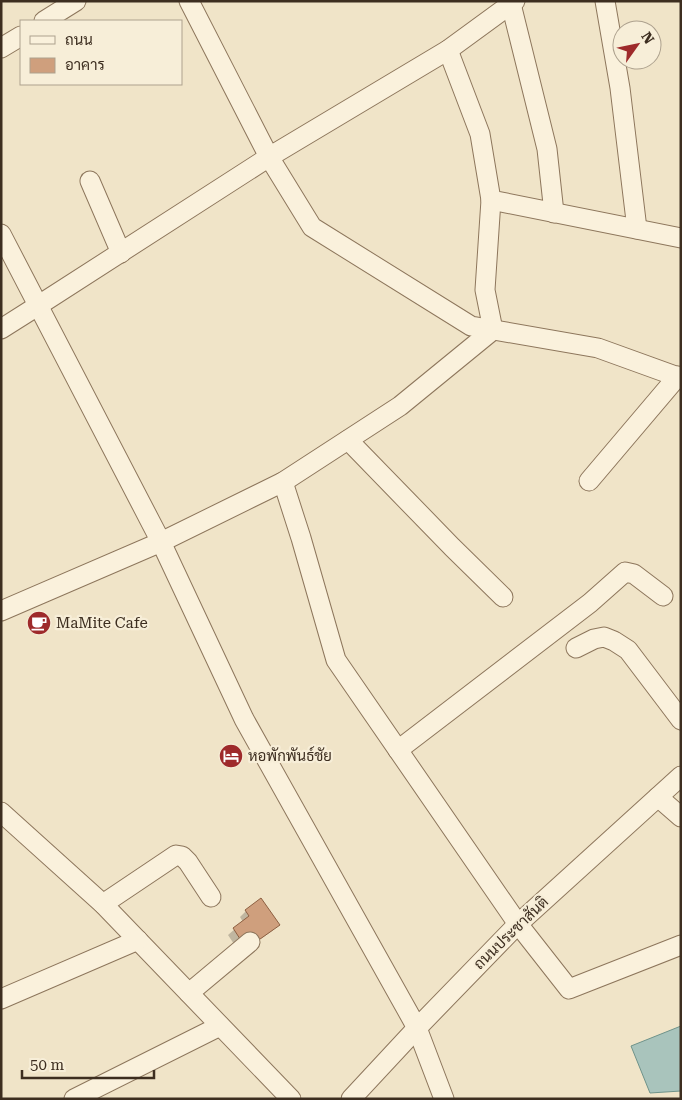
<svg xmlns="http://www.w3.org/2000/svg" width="682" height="1100" font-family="'Roboto Serif',Sarabun,serif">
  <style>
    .water { fill: #a9c4bc; stroke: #6f938a }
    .shadow { fill: #0003 }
    .building { fill: #cf9f7d; stroke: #8d5f41 }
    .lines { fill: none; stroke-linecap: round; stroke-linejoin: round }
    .minor-casing { stroke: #8d765c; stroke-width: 21 }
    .minor { stroke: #faf1dc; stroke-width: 19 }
    .labels { text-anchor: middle; stroke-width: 4.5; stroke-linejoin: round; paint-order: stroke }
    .poi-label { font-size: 15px; fill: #3d2e20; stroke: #f7eed8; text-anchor: start }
    .street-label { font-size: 15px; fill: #3d2e20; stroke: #f7eed8 }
  </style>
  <rect width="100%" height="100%" fill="#f0e4c8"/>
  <!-- water -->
  <polygon class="water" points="681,1026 681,1091 650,1093 631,1046"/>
  <!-- shadow -->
  <polygon class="shadow" points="246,911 278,925 272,931 246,949 238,950 228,935 243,922 240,917"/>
  <!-- building -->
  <polygon class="building" points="261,898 280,925 253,944 244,945 233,928 249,916 245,910"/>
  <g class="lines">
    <!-- minor casing -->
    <g class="minor-casing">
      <g id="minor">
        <polyline points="189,1 269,157 448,50 515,1"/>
        <polyline points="605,1 620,88 637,229"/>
        <polyline points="511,4 547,149 554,213"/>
        <polyline points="44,21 76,1"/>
        <polyline points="1,48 21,36"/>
        <polyline points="448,50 480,134 491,200 681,238"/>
        <polyline points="90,181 121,253"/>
        <polyline points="1,234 161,542 244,719 417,1028 444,1099"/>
        <polyline points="1,329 39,305 269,157 312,227 471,326 598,348 681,378"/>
        <polyline points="348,440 452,547 503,597"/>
        <polyline points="589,481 678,376"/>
        <polyline points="283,482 301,538 336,660 518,924 569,989 681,945"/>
        <polyline points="1,611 161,542 283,482 400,406 493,330 485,290 491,200"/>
        <polyline points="576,648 594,639 604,637 614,641 628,650 681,720"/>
        <polyline points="398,750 590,603 625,572 634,574 663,596"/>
        <polyline points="658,797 681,817"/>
        <polyline points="1,812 103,904 291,1099"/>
        <polyline points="103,904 176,855 182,856 188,862 211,897"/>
        <polyline points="189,993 250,942"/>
        <polyline points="1,999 138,940"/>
        <polyline points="74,1099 220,1026"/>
        <polyline points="351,1099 417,1028 518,924 681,776"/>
      </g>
    </g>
    <!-- minor -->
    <use href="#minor" class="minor"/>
  </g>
  <!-- icons -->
  <defs>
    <g id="cafe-disc" transform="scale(1.25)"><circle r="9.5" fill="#9e2a2b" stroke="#f7eed8"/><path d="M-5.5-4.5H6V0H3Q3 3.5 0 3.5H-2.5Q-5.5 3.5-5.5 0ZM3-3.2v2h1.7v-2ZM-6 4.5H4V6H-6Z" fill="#fff"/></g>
    <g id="hotel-disc" transform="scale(1.25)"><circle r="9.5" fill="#9e2a2b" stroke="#f7eed8"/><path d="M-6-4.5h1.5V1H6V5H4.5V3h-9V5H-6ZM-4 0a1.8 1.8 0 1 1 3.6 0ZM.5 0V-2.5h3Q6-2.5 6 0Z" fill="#fff"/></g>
  </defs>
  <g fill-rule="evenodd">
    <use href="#cafe-disc" x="39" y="623"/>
    <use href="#hotel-disc" x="231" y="756"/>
  </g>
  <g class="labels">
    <!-- poi labels -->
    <g class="poi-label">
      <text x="56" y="628">MaMite Cafe</text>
      <text x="248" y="761">หอพักพันธ์ชัย</text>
    </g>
    <!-- street labels -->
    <g class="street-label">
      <text transform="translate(511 933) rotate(-44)" y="5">ถนนประชาสันติ</text>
    </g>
  </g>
  <!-- border -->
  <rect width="682" height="1100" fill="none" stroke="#3d2e20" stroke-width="5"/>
  <!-- legend -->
  <rect x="20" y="20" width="162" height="65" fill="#f7eed8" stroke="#ada18e"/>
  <rect x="30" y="36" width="25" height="8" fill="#faf1dc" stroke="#ada18e"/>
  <text x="65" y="45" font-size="15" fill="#3d2e20">ถนน</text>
  <rect x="30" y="58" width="25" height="15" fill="#cf9f7d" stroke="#ada18e"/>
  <text x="65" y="70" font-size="15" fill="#3d2e20">อาคาร</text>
  <!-- north arrow -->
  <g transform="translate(637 45) rotate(57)"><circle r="24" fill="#f7eed8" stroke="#ada18e"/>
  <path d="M0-4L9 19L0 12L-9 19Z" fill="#9e2a2b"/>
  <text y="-8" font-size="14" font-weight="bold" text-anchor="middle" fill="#3d2e20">N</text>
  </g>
  <!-- scale -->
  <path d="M22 1070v8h132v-8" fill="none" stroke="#3d2e20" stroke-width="2.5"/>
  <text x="30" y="1070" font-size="15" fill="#3d2e20" stroke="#f7eed8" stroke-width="4" paint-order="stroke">50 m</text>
</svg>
